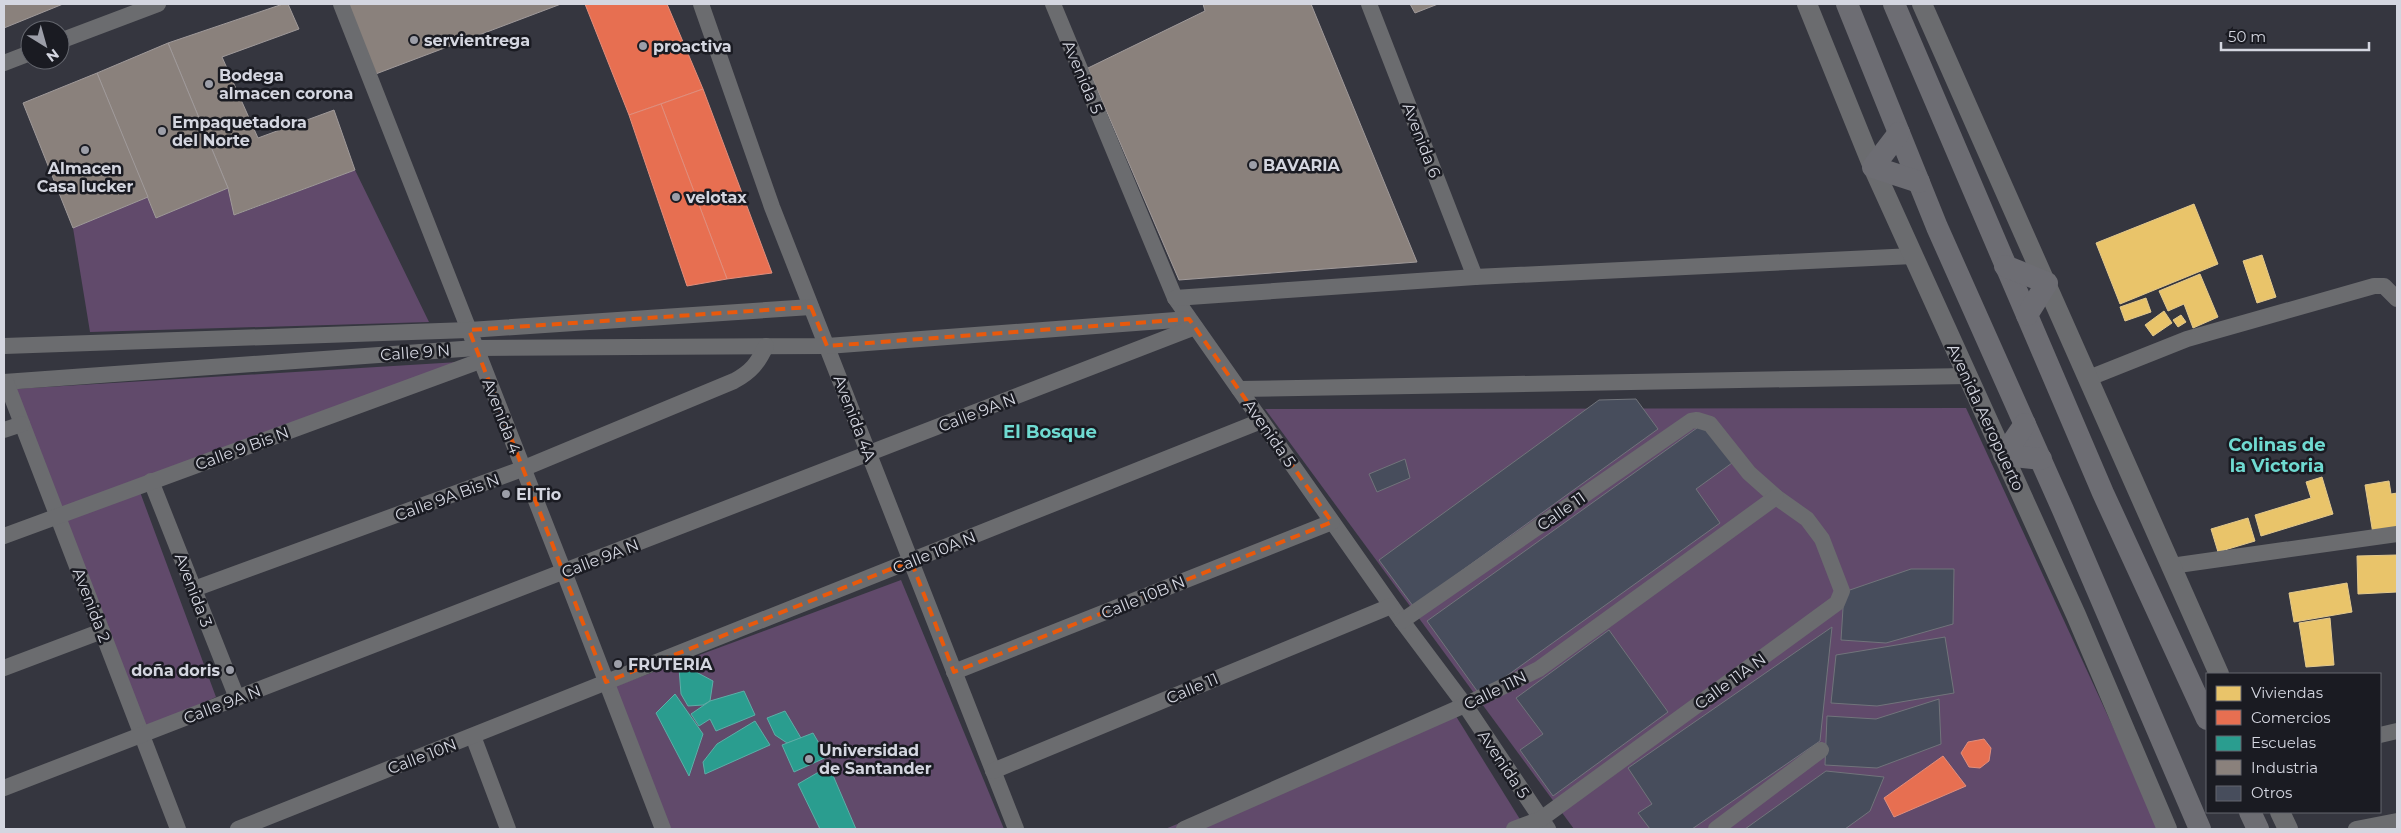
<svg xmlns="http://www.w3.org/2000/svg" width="2401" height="833" font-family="Montserrat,sans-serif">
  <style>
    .green { fill: #614a6b }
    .homes { fill: #e9c46a; stroke: #e3c98d }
    .shops { fill: #e76f51; stroke: #e18e7c }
    .schools { fill: #2a9d8f; stroke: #5daea7 }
    .industry { fill: #8a817c; stroke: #a09a9a }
    .building { fill: #474d5c; stroke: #71747b }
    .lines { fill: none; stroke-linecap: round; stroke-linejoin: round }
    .minor { stroke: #6b6c6f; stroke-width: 16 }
    .tertiary { stroke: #6b6c6f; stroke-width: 20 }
    .secondary { stroke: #6d6d73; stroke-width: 22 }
    .marked { fill: none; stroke: #e8590c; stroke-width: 4; stroke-dasharray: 10 6; stroke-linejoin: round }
    .poi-dot { fill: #9c9ea8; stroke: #1a1b22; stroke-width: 2 }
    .labels { text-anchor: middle; stroke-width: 5; stroke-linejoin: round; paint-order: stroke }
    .poi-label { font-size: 16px; font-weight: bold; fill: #d4d6e0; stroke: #1a1b22; text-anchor: start }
    .street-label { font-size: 16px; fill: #d4d6e0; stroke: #1a1b22 }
    .neighbourhood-label { font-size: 18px; font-weight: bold; fill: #6fdad1; stroke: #1a1b22 }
  </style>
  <rect width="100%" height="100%" fill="#35363f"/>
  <!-- green -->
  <g class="green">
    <polygon points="355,170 429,322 90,332 73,228 148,197 156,218 228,188 235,215"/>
    <polygon points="475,361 140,492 216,697 141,731 14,389"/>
    <polygon points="1966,408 2160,829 1574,829 1265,409"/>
    <polygon points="901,580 1004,829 659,829 605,690"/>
    <polygon points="1454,713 1526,829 1165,829"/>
  </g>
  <!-- homes -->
  <g class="homes">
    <polygon points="2194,204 2218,264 2120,304 2096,243"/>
    <polygon points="2262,255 2276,297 2257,303 2243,261"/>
    <polygon points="2200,274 2218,317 2193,328 2184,304 2168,311 2159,291"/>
    <polygon points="2146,298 2151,312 2125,321 2120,307"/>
    <polygon points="2164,311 2172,323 2153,336 2145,325"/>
    <polygon points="2181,315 2186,322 2178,327 2173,320"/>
    <polygon points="2322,477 2333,514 2261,536 2255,515 2311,498 2306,482"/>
    <polygon points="2389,481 2391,494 2397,493 2397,530 2373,534 2365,485"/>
    <polygon points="2248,518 2255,541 2218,552 2211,529"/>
    <polygon points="2397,555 2397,592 2358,594 2357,556"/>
    <polygon points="2347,583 2352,612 2294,622 2289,593"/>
    <polygon points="2330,618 2334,665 2306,667 2299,623"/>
  </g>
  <!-- shops -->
  <g class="shops">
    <polygon points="585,4 667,4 703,89 629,115"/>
    <polygon points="703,89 772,273 727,279 661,104"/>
    <polygon points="661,104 727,279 687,286 629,115"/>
    <polygon points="1984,739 1991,748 1989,761 1980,768 1969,767 1961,753 1968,742"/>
    <polygon points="1943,756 1966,786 1894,817 1884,798"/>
  </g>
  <!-- schools -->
  <g class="schools">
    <polygon points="685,666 713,681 710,701 703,705 688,706 681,694 679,668"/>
    <polygon points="744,691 755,715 716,731 710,719 699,726 691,714 710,701"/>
    <polygon points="675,694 703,734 689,776 656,713"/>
    <polygon points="785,711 801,738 787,743 775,735 767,718"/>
    <polygon points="755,721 770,745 705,774 703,762 717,744"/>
    <polygon points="813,733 827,757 794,772 782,745"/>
    <polygon points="829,766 856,829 820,829 798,784"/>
  </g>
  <!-- industry -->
  <g class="industry">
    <polygon points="4,4 63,4 4,28"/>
    <polygon points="283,4 288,4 299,29 222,57 258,138 334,110 355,170 234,215 228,188 168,43"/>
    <polygon points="347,4 561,4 373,75"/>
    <polygon points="1203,4 1311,4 1417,262 1179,280 1088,68 1205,11"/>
    <polygon points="1410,4 1438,4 1415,13"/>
    <polygon points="168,43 228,188 156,218 97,73"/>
    <polygon points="97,73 148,197 73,228 23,103"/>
  </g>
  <!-- building -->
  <g class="building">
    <polygon points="1636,399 1658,429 1413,606 1379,560 1599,400"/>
    <polygon points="1704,423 1732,463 1696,489 1720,523 1480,695 1427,621"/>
    <polygon points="1405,459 1410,478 1377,492 1369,474"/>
    <polygon points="1911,569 1954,569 1953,624 1886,643 1841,640 1844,592"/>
    <polygon points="1832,627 1820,741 1692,829 1650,829 1638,813 1652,804 1628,768"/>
    <polygon points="1609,630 1668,712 1553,796 1520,750 1543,734 1516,698"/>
    <polygon points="1945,637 1954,693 1877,706 1831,703 1836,655"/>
    <polygon points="1939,699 1941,744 1877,768 1825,765 1827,716 1876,719"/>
    <polygon points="1826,771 1884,777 1870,811 1845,829 1745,829"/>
  </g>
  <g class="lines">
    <!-- minor -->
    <g class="minor">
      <polyline points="341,4 564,572 663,829"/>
      <polyline points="701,4 772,207 1016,829"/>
      <polyline points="1053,4 1175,298 1402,621 1465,705 1548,829"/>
      <polyline points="1369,4 1475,277"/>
      <polyline points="60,41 158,4"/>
      <polyline points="4,63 30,53"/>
      <polyline points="1175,298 1475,277 1913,256"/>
      <polyline points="4,346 469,330 811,307"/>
      <polyline points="2089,378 2187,339 2374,286 2384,286 2397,299"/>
      <polyline points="4,382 476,348 827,346 1189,319"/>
      <polyline points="6,382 178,829"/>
      <polyline points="1239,389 1967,376"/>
      <polyline points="4,430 22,424"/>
      <polyline points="151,481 237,698"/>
      <polyline points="4,536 480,361"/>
      <polyline points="2171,566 2397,534"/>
      <path d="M194,589L522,469L734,381C751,372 758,363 766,346"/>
      <polyline points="1402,621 1691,421 1697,420 1710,424 1749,473 1776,497 1807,519 1822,539 1842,591 1837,603 1541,819 1514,829"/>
      <polyline points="4,668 102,631"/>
      <polyline points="954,672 1332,522"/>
      <polyline points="2380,735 2397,731"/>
      <polyline points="473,736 508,829"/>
      <polyline points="993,771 1391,606"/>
      <polyline points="4,788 1195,327"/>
      <polyline points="238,829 1261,421"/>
      <polyline points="1184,829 1465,705 1539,669 1776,497"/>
      <polyline points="1716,829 1821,750"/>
      <polyline points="2356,829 2397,821"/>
    </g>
    <!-- tertiary -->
    <g class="tertiary">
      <polyline points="1807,4 1873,167 2076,615 2167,829"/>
      <polyline points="1922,4 2219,674"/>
      <polyline points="2280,812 2288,829"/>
    </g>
    <!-- secondary -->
    <g class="secondary">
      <polyline points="1847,4 1937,227 2063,510 2200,829"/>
      <polyline points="1894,4 2103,493 2207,719"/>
      <polyline points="1899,133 1873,167 1919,182"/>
      <polyline points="2005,266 2047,283 2027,315"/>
      <polyline points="2025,424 2004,455 2041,459"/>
      <polyline points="2250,812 2258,829"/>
    </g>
  </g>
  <!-- marked area -->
  <path class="marked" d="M811,307L827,346L1189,319L1332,522L954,672L911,561L606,682L469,330Z"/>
  <!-- markers -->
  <g class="poi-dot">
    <circle cx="414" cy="40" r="5"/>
    <circle cx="643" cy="46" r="5"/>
    <circle cx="209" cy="84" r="5"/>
    <circle cx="162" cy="131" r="5"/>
    <circle cx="85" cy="150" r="5"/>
    <circle cx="1253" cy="165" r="5"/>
    <circle cx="676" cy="197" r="5"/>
    <circle cx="506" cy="494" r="5"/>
    <circle cx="618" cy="664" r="5"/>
    <circle cx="230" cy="670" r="5"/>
    <circle cx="809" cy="759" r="5"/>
  </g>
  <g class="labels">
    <!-- poi labels -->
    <g class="poi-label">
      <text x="424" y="46">servientrega</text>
      <text x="653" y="52">proactiva</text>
      <text x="219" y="81">Bodega<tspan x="219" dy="18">almacen corona</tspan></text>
      <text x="172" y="128">Empaquetadora<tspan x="172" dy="18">del Norte</tspan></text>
      <text x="1263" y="171">BAVARIA</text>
      <text x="85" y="174" text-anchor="middle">Almacen<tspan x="85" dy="18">Casa lucker</tspan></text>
      <text x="686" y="203">velotax</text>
      <text x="516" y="500">El Tio</text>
      <text x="628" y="670">FRUTERIA</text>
      <text x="220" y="676" text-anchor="end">doña doris</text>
      <text x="819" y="756">Universidad<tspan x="819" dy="18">de Santander</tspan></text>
    </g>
    <!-- street labels -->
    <g class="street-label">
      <text transform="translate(1083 77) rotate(67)" y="6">Avenida 5</text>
      <text transform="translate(1422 140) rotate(69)" y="6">Avenida 6</text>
      <text transform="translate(415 352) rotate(-4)" y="6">Calle 9 N</text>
      <text transform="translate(977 412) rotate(-21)" y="6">Calle 9A N</text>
      <text transform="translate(502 416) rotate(69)" y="6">Avenida 4</text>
      <text transform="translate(1986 417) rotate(65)" y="6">Avenida Aeropuerto</text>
      <text transform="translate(855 418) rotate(69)" y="6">Avenida 4A</text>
      <text transform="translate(1270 433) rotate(55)" y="6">Avenida 5</text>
      <text transform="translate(242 448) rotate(-20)" y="6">Calle 9 Bis N</text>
      <text transform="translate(447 497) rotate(-20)" y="6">Calle 9A Bis N</text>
      <text transform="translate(1561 511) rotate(-35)" y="6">Calle 11</text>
      <text transform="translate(934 552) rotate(-22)" y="6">Calle 10A N</text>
      <text transform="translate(600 558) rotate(-21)" y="6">Calle 9A N</text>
      <text transform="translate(194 590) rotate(69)" y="6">Avenida 3</text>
      <text transform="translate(1143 597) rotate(-22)" y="6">Calle 10B N</text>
      <text transform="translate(92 605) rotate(69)" y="6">Avenida 2</text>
      <text transform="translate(1730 681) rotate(-36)" y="6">Calle 11A N</text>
      <text transform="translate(1192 688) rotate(-23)" y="6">Calle 11</text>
      <text transform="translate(1495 690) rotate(-26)" y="6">Calle 11N</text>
      <text transform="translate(222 704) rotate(-21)" y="6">Calle 9A N</text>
      <text transform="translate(422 756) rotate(-21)" y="6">Calle 10N</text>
      <text transform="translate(1504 764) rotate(56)" y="6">Avenida 5</text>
    </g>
    <!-- neighbourhood labels -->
    <g class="neighbourhood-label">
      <text x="1050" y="438">El Bosque</text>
      <text x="2277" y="451">Colinas de<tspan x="2277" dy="21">la Victoria</tspan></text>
    </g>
  </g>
  <!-- border -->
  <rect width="2401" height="833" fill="none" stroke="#d4d6e0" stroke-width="10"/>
  <!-- legend -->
  <rect x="2206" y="673" width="175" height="140" fill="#1a1b22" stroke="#64666e"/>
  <rect x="2216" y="686" width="25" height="15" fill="#e9c46a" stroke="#64666e"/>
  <text x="2251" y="698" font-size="15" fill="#d4d6e0">Viviendas</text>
  <rect x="2216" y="710" width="25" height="15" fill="#e76f51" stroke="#64666e"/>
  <text x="2251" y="723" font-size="15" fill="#d4d6e0">Comercios</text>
  <rect x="2216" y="736" width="25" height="15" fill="#2a9d8f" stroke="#64666e"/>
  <text x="2251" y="748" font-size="15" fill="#d4d6e0">Escuelas</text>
  <rect x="2216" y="760" width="25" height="15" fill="#8a817c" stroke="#64666e"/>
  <text x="2251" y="773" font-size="15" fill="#d4d6e0">Industria</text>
  <rect x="2216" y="786" width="25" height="15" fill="#474d5c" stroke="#64666e"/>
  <text x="2251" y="798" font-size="15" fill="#d4d6e0">Otros</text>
  <!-- north arrow -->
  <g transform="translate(45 45) rotate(143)"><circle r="24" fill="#1a1b22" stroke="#64666e"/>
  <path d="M0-4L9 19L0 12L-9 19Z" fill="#9c9ea8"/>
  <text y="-8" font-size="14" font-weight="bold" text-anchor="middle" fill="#d4d6e0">N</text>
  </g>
  <!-- scale -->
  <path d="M2221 42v8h148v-8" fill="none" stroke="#d4d6e0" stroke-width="2.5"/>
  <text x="2228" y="42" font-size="15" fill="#d4d6e0" stroke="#1a1b22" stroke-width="4" paint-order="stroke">50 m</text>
</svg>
